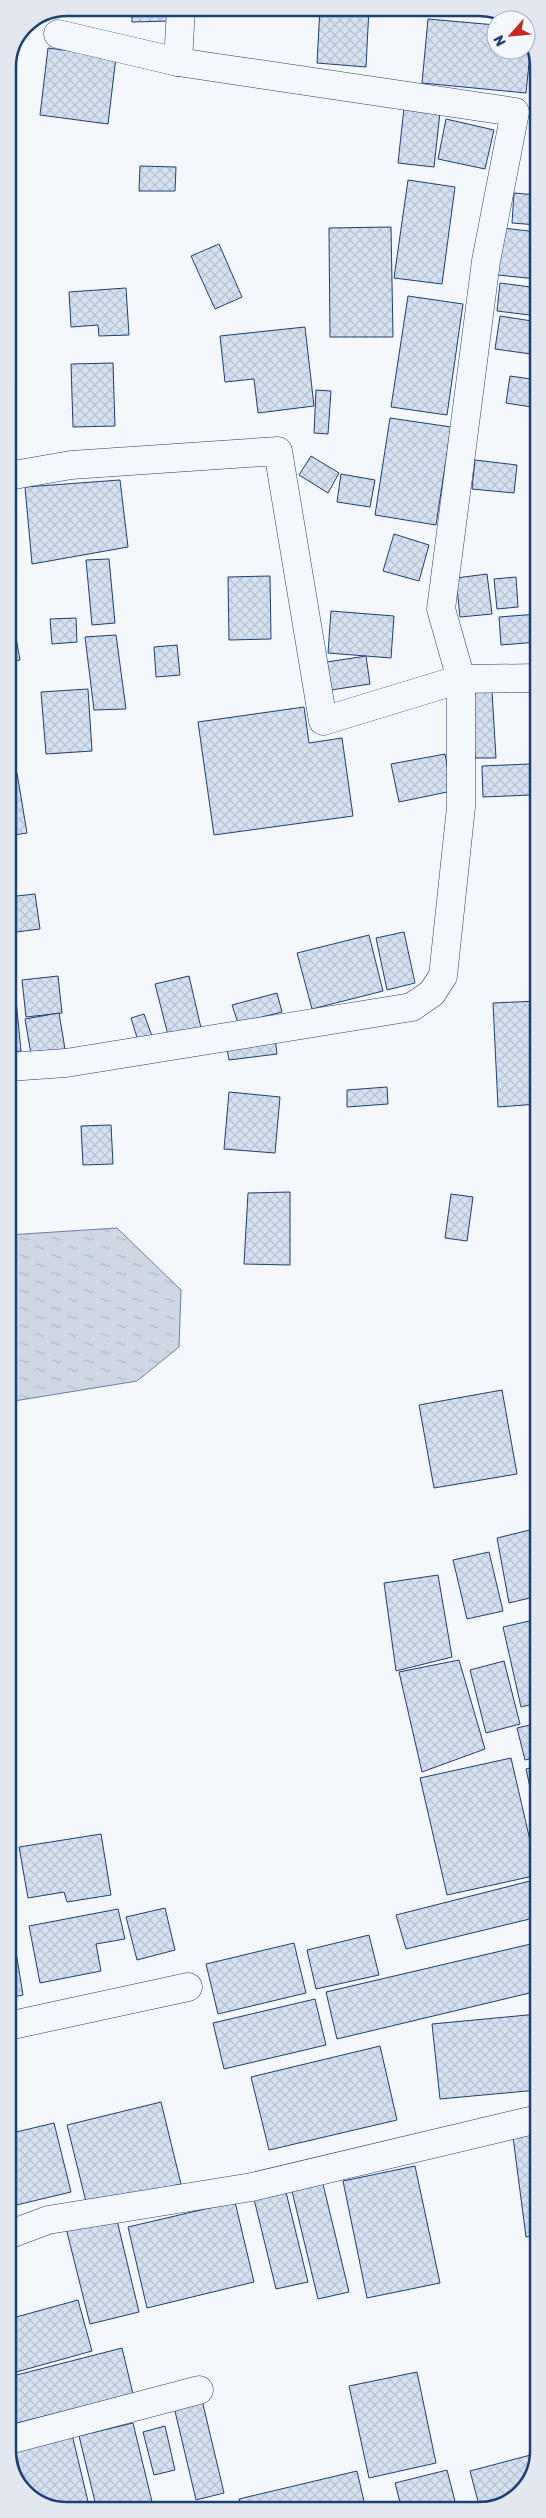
<svg xmlns="http://www.w3.org/2000/svg" width="546" height="2518" font-family="Rubik,sans-serif">
  <style>
    .water { fill: url(#water-ripples); stroke: #687fa3 }
    .building { fill: url(#building-cross-hatch); stroke: #1d3f73 }
    .lines { fill: none; stroke-linecap: round; stroke-linejoin: round }
    .minor-casing { stroke: #1d3f73; stroke-width: 29 }
    .minor { stroke: #f4f7fb; stroke-width: 28 }
    .rim { fill: none; stroke: #1d3f73; stroke-width: 2.5 }
  </style>
  <defs>
    <pattern id="water-ripples" width="26" height="14" patternUnits="userSpaceOnUse" patternTransform="scale(1.25)"><rect width="26" height="14" fill="#cfd7e4"/><path d="M2 4q2-2 4 0t4 0M15 11q2-2 4 0t4 0" fill="none" stroke="#b1bac7"/></pattern>
    <pattern id="building-cross-hatch" width="8" height="8" patternUnits="userSpaceOnUse" patternTransform="scale(1.25)"><rect width="8" height="8" fill="#d5e0f0"/><path d="M0 0l8 8M0 8l8-8" fill="none" stroke="#b6c1d1"/></pattern>
  </defs>
  <rect width="100%" height="100%" fill="#f4f7fb"/>
  <!-- water -->
  <polygon class="water" points="117,1228 181,1290 179,1347 137,1381 8,1402 8,1235"/>
  <!-- building -->
  <g class="building">
    <polygon points="132,8 168,8 168,21 132,22"/>
    <polygon points="320,8 369,8 366,67 317,63"/>
    <polygon points="428,19 496,25 496,50 526,50 526,35 531,44 526,93 422,83"/>
    <polygon points="48,48 116,57 108,124 40,115"/>
    <polygon points="404,108 440,112 434,167 398,163"/>
    <polygon points="446,119 494,130 485,169 438,159"/>
    <polygon points="140,166 176,167 175,191 139,191"/>
    <polygon points="408,180 455,187 442,284 394,278"/>
    <polygon points="514,193 537,195 537,225 512,223"/>
    <polygon points="391,227 393,337 330,337 329,228"/>
    <polygon points="503,228 537,232 536,279 498,275"/>
    <polygon points="219,244 242,297 215,309 191,256"/>
    <polygon points="500,283 538,288 538,316 497,311"/>
    <polygon points="126,288 129,335 99,336 98,325 71,327 69,292"/>
    <polygon points="408,296 463,304 447,415 391,407"/>
    <polygon points="500,316 538,322 538,355 495,349"/>
    <polygon points="305,327 314,406 258,413 254,379 225,382 220,336"/>
    <polygon points="113,363 115,426 73,427 71,364"/>
    <polygon points="510,376 538,380 538,408 506,403"/>
    <polygon points="316,390 331,391 328,434 314,433"/>
    <polygon points="390,418 451,427 436,525 375,515"/>
    <polygon points="311,456 339,473 328,493 299,475"/>
    <polygon points="475,460 517,465 514,493 472,489"/>
    <polygon points="341,474 375,480 370,507 337,502"/>
    <polygon points="120,480 128,547 32,564 25,487"/>
    <polygon points="394,534 429,545 419,581 383,571"/>
    <polygon points="109,559 115,623 92,625 86,560"/>
    <polygon points="487,574 492,614 460,617 456,578"/>
    <polygon points="270,576 271,639 229,640 228,577"/>
    <polygon points="516,577 518,607 497,609 494,579"/>
    <polygon points="331,611 394,616 391,658 328,653"/>
    <polygon points="538,614 538,642 501,645 499,617"/>
    <polygon points="76,618 77,642 52,644 50,619"/>
    <polygon points="14,627 20,660 8,662 8,628"/>
    <polygon points="116,635 126,709 94,710 85,637"/>
    <polygon points="177,645 180,675 156,677 154,647"/>
    <polygon points="366,656 370,684 331,690 327,662"/>
    <polygon points="88,689 92,751 46,754 41,692"/>
    <polygon points="471,692 492,692 496,758 475,758"/>
    <polygon points="304,707 309,743 342,738 353,816 214,835 198,722"/>
    <polygon points="445,754 452,791 399,802 391,764"/>
    <polygon points="530,764 531,795 483,797 482,766"/>
    <polygon points="17,773 27,833 8,836 8,775"/>
    <polygon points="35,894 40,929 8,933 8,897"/>
    <polygon points="404,932 415,983 387,990 376,938"/>
    <polygon points="369,935 383,991 312,1009 297,953"/>
    <polygon points="12,959 21,1051 8,1052 8,960"/>
    <polygon points="58,976 62,1013 26,1017 22,980"/>
    <polygon points="189,976 201,1028 168,1035 155,984"/>
    <polygon points="277,993 282,1012 238,1023 232,1005"/>
    <polygon points="538,1001 538,1104 498,1107 493,1003"/>
    <polygon points="59,1013 66,1055 32,1060 25,1019"/>
    <polygon points="144,1014 153,1039 139,1044 131,1018"/>
    <polygon points="275,1037 277,1054 229,1060 226,1043"/>
    <polygon points="387,1087 388,1104 347,1107 347,1090"/>
    <polygon points="229,1092 280,1097 275,1153 224,1149"/>
    <polygon points="111,1125 113,1164 83,1165 81,1126"/>
    <polygon points="290,1192 290,1265 244,1264 248,1193"/>
    <polygon points="451,1194 473,1197 467,1241 445,1238"/>
    <polygon points="502,1390 517,1474 434,1488 419,1405"/>
    <polygon points="538,1528 538,1596 509,1603 497,1538"/>
    <polygon points="489,1552 503,1611 467,1619 453,1560"/>
    <polygon points="438,1575 452,1657 396,1671 384,1583"/>
    <polygon points="538,1619 538,1703 521,1707 503,1627"/>
    <polygon points="459,1660 485,1749 422,1772 399,1672"/>
    <polygon points="504,1661 520,1724 486,1733 470,1670"/>
    <polygon points="538,1723 538,1757 525,1760 517,1728"/>
    <polygon points="511,1758 538,1875 447,1895 420,1778"/>
    <polygon points="538,1766 538,1800 533,1801 526,1769"/>
    <polygon points="538,1806 538,1840 531,1808"/>
    <polygon points="101,1834 111,1895 67,1902 64,1892 28,1898 19,1847"/>
    <polygon points="538,1879 538,1917 406,1949 396,1915"/>
    <polygon points="8,1903 23,1995 8,1998"/>
    <polygon points="165,1908 175,1950 137,1960 126,1917"/>
    <polygon points="118,1909 125,1939 96,1944 101,1971 40,1983 29,1926"/>
    <polygon points="369,1935 379,1975 316,1989 307,1950"/>
    <polygon points="294,1943 306,1993 218,2014 206,1964"/>
    <polygon points="535,1943 538,1958 538,1991 337,2039 326,1992"/>
    <polygon points="315,1999 326,2045 224,2069 213,2023"/>
    <polygon points="538,2014 538,2090 440,2099 432,2024"/>
    <polygon points="380,2046 397,2120 269,2150 251,2077"/>
    <polygon points="161,2102 181,2184 87,2206 67,2125"/>
    <polygon points="54,2123 71,2192 8,2207 8,2134"/>
    <polygon points="538,2134 538,2235 526,2237 513,2137"/>
    <polygon points="415,2166 440,2283 367,2298 343,2181"/>
    <polygon points="322,2180 349,2292 318,2299 291,2187"/>
    <polygon points="285,2188 308,2282 276,2289 253,2195"/>
    <polygon points="235,2202 254,2282 147,2308 128,2227"/>
    <polygon points="115,2212 139,2312 90,2324 65,2224"/>
    <polygon points="78,2300 92,2351 9,2374 9,2319"/>
    <polygon points="122,2348 133,2394 9,2425 9,2377"/>
    <polygon points="417,2372 436,2463 369,2478 349,2386"/>
    <polygon points="202,2400 224,2493 196,2500 174,2407"/>
    <polygon points="133,2423 153,2506 136,2510 97,2510 79,2436"/>
    <polygon points="165,2426 175,2470 154,2475 143,2432"/>
    <polygon points="71,2430 90,2510 60,2510 26,2494 14,2445"/>
    <polygon points="538,2453 524,2490 490,2509 480,2509 470,2471"/>
    <polygon points="12,2456 18,2479 9,2462 9,2457"/>
    <polygon points="447,2470 457,2509 402,2510 395,2483"/>
    <polygon points="357,2471 366,2510 241,2510 239,2499"/>
    <polygon points="236,2504 237,2510 213,2510"/>
  </g>
  <g class="lines">
    <!-- minor casing -->
    <g class="minor-casing">
      <g id="minor">
        <polyline points="178,62 181,8"/>
        <polyline points="8,476 71,465 278,451 323,721 461,679 538,678"/>
        <polyline points="8,1067 66,1063 412,1007 432,993 443,976 461,807 461,679 441,609 486,261 515,112 178,62 58,34"/>
        <polyline points="8,2026 188,1987"/>
        <polyline points="8,2235 48,2220 252,2187 538,2119"/>
        <polyline points="9,2440 199,2390"/>
      </g>
    </g>
    <!-- minor -->
    <use href="#minor" class="minor"/>
  </g>
  <!-- crop -->
  <path d="M0 0H546V2518H0ZM67 16H479A51 51 0 0 1 530 67V2451A51 51 0 0 1 479 2502H67A51 51 0 0 1 16 2451V67A51 51 0 0 1 67 16Z" fill="#e3e8f0" fill-rule="evenodd"/>
  <path class="rim" d="M67 16H479A51 51 0 0 1 530 67V2451A51 51 0 0 1 479 2502H67A51 51 0 0 1 16 2451V67A51 51 0 0 1 67 16Z"/>
  <!-- north arrow -->
  <g transform="translate(511 35) rotate(243)"><circle r="24" fill="#f4f7fb" stroke="#9eadc5"/>
  <path d="M0-4L9 19L0 12L-9 19Z" fill="#c62828"/>
  <text y="-8" font-size="14" font-weight="bold" text-anchor="middle" fill="#1d3f73">N</text>
  </g>
</svg>
